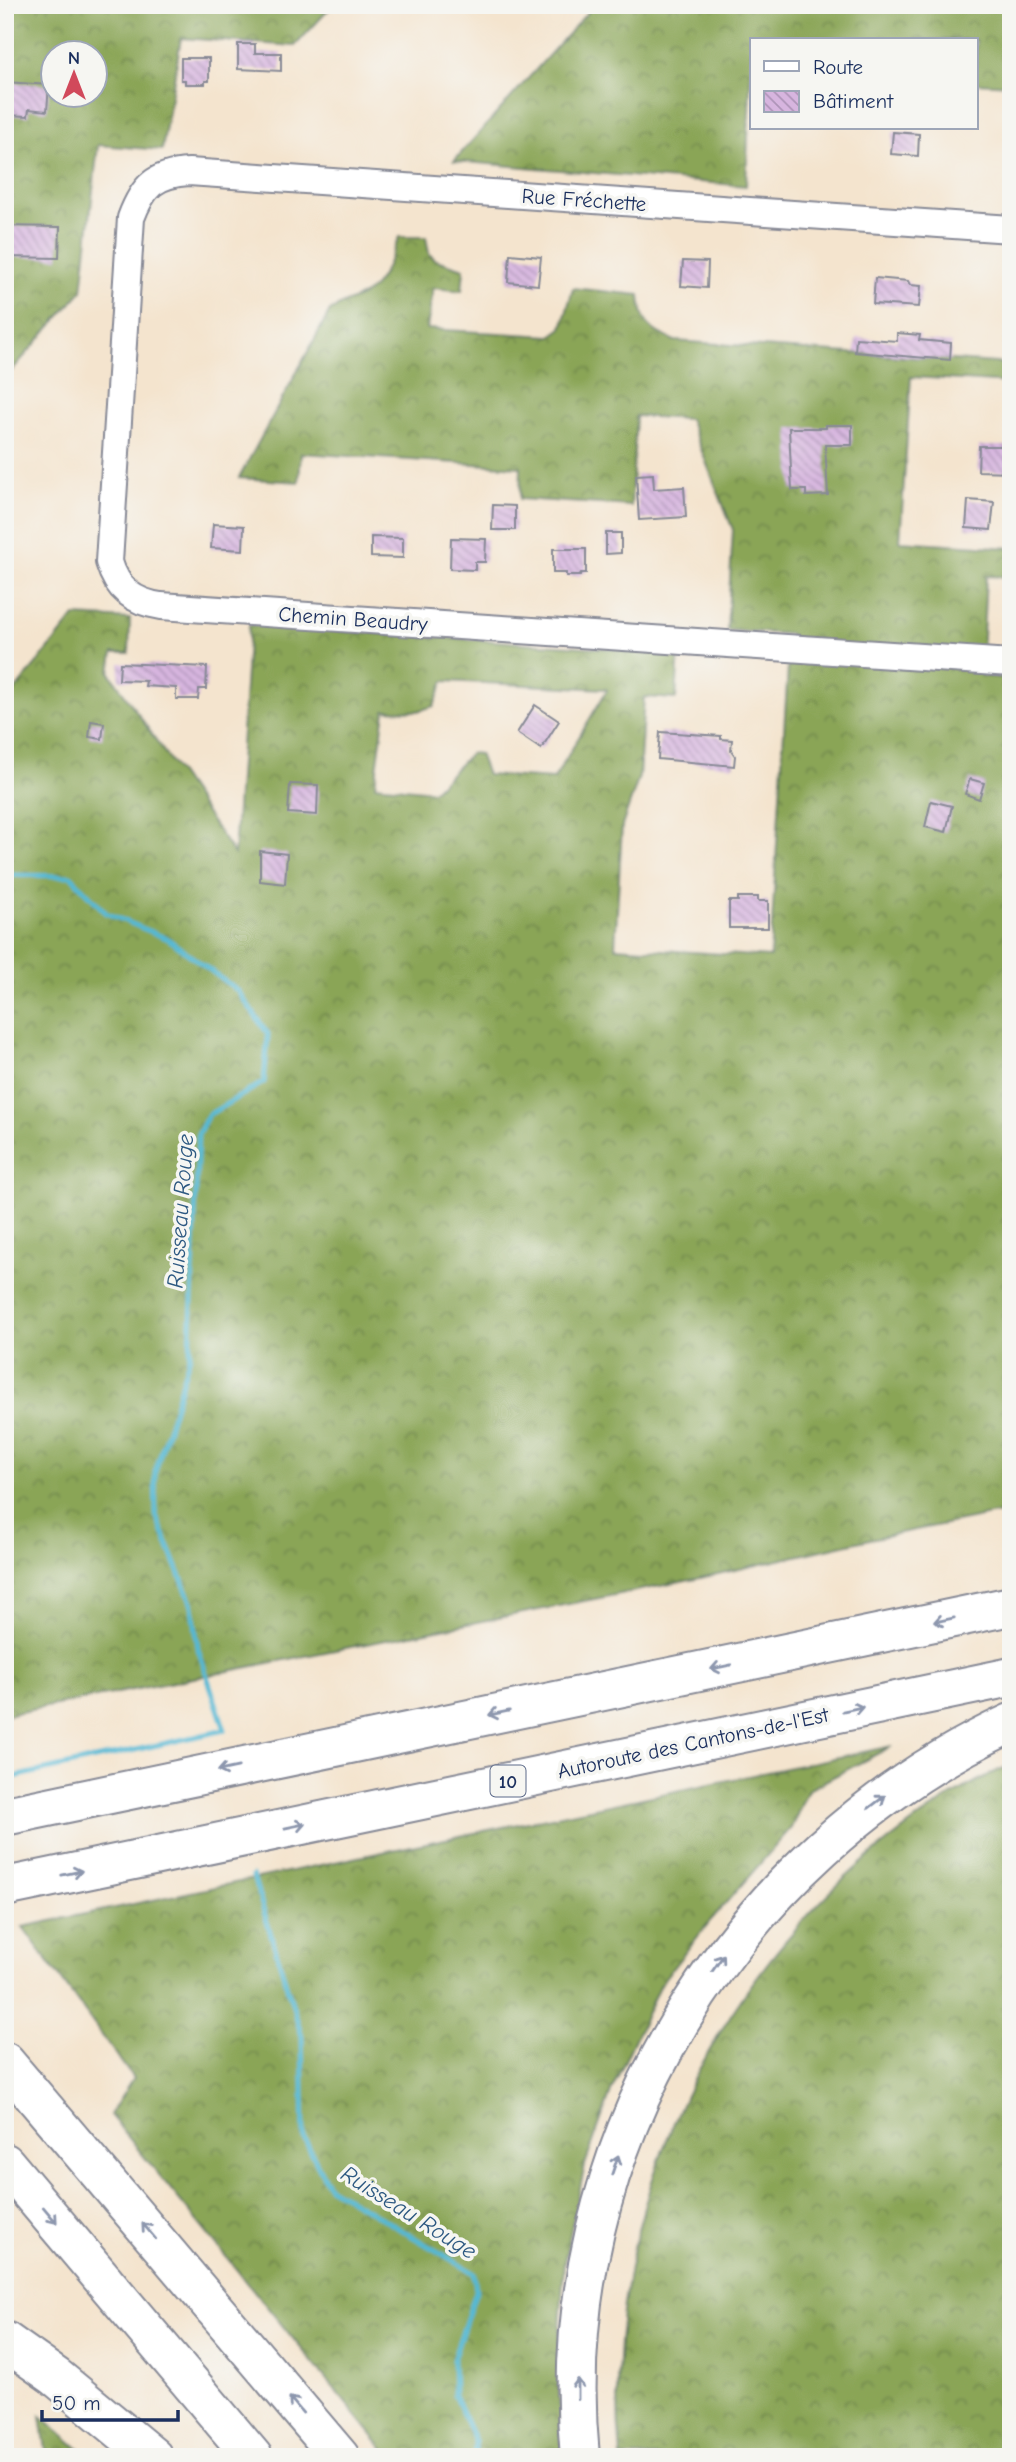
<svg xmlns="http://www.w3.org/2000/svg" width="1016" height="2462" font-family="'Comic Neue',sans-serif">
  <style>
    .forest { fill: url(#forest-crowns); stroke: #526a5a; stroke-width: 2; fill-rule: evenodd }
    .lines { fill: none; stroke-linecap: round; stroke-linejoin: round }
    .stream { stroke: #54b8d3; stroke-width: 5 }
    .building { fill: url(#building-back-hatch) }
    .minor-casing { stroke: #888a96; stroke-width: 30 }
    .highway-casing { stroke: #888a96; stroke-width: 42 }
    .minor { stroke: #fff; stroke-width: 26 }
    .highway { stroke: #fff; stroke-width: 38 }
    .oneway { stroke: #8d97ae }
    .labels { text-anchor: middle; stroke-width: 7; stroke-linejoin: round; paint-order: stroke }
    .shield { fill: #f6f6f2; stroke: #5d6b8a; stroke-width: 2 }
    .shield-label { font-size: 19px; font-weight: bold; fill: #1b2f5e }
    .street-label { font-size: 21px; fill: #1b2f5e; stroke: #f6f6f2 }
    .water-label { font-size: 23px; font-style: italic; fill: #2c5881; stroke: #f6f6f2 }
  </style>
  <defs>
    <pattern id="forest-crowns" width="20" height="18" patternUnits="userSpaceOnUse" patternTransform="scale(1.75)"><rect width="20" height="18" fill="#8aa557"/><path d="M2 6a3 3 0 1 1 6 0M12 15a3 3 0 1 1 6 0" fill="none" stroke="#70874b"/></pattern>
    <pattern id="building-back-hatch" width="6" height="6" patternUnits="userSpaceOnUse" patternTransform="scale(1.75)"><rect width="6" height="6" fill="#d7b5df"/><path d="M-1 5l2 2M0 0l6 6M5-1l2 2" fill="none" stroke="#ae94b8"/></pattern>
  </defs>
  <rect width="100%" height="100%" fill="#f6f6f2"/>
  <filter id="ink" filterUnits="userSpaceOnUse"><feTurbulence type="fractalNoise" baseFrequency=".0143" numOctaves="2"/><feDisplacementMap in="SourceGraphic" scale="14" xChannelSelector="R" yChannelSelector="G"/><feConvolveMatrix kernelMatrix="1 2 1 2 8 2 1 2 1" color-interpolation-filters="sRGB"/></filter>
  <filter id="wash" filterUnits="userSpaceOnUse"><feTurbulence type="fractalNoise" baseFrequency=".00686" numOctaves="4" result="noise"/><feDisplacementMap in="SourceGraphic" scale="28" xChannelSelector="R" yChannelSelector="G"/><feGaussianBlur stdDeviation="1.57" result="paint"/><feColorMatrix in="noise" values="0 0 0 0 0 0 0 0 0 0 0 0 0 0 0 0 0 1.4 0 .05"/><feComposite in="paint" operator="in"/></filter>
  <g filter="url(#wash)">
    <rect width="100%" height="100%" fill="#f4e4ce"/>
    <!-- forest -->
    <g class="forest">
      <path d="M5,5H333L295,46L181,38L162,150L98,145L82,291L5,378ZM52,52H94V94H52Z"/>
      <polygon points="594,5 1011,5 1011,85 976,83 976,40 752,40 746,186 454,161"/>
      <path d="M399,237H426L429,254L436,260L464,269L462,291L433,288L427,329L551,336L562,328L573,288L640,295C641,324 650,331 675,341L1011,364V383L911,377L900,541L1011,548V577L986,576L981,676L1011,678V1511L870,1539L696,1579L5,1715V703L75,616L130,619L129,653H113L110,673L234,854L249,625L679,653L676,699L644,697L639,777L622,826L615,947L770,957L790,634L727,630L733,530L689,419L636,416L631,506L520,499L521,467L301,453L299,482L239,478L330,311C341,304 353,300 365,294C383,284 391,255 399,237ZM444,681L606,689L607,690L554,779L487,775L479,754L471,753L433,791L375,785L385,710L418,711L434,706Z"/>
      <polygon points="892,1746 808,1790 791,1828 711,1920 660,1984 612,2089 585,2165 564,2263 558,2365 562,2457 390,2457 110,2115 133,2078 23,1927"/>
      <path d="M1011,1765V2457H621C599,2227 699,1997 877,1850C918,1817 962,1785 1011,1765Z"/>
      <polygon points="41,2416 89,2457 47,2457"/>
    </g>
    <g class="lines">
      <!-- stream -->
      <g class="stream">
        <polyline points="5,875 71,876 106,913 168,939 238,991 268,1034 264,1082 208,1115 198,1134 190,1355 155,1472 156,1515 193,1607 198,1649 225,1730 5,1779"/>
        <polyline points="253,1876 302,2036 304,2138 329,2187 474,2273 476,2291 453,2360 454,2395 475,2441 475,2457"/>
      </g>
    </g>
    <g id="blocks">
      <!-- building -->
      <g class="building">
        <polygon points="238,44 255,44 255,53 281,53 281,71 238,69"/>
        <polygon points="181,58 209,58 209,81 205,81 205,84 185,84 185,80 181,80"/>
        <polygon points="5,82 49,85 47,111 29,109 28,116 5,115"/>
        <polygon points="893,132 919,134 918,156 891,154"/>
        <polygon points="5,226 60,227 59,258 5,257"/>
        <polygon points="510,254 541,257 538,285 508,282"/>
        <polygon points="683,261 708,262 707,288 681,286"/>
        <polygon points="875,278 908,281 910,285 921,286 919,307 873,304"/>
        <polygon points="897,333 920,335 919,340 951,343 950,360 855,352 856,338 897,341"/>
        <polygon points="826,425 852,425 852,445 825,445 828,495 806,496 806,490 792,490 789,428 826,428"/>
        <polygon points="979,446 1011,446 1011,472 978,471"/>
        <polygon points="653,474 654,489 684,487 686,517 639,520 636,475"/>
        <polygon points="968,500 994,502 991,530 966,528"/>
        <polygon points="493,505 515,506 515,530 492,530"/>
        <polygon points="213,524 244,526 243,550 211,548"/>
        <polygon points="606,533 621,533 621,553 606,554"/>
        <polygon points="371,537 403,538 403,558 371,557"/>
        <polygon points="451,538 486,539 485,562 475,562 475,570 450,569"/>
        <polygon points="553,549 586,549 586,573 581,573 580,576 566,576 566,573 553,573"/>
        <polygon points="120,663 207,667 206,689 199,689 198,699 176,699 176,688 145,686 146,681 119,680"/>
        <polygon points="535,705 559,721 541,749 517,733"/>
        <polygon points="91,721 104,723 102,739 89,737"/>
        <polygon points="660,732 721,736 721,739 732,740 731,750 735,756 734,766 658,759"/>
        <polygon points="970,779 984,783 979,799 965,794"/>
        <polygon points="290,784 318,785 317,815 288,813"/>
        <polygon points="931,801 952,806 946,832 925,827"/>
        <polygon points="260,851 287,854 285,884 260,881"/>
        <polygon points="738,897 758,897 758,901 768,901 768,928 729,928 729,901 738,901"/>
      </g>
    </g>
  </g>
  <g filter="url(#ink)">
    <use href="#blocks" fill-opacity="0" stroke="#888a96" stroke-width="2"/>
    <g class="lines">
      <!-- minor casing -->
      <g class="minor-casing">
        <path id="minor" d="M1011,229L189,172C155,174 143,186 131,218L109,562C117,589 133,602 161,606L1011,663"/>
      </g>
      <!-- highway casing -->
      <g class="highway-casing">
        <g id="highway">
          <polyline points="5,1816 1011,1606"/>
          <polyline points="5,1887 1011,1677"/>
          <polyline points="5,2062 340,2457"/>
          <polyline points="5,2163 253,2457"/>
          <polyline points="5,2341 56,2377 153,2457"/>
          <path d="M580,2457C549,2149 733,1851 1011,1723"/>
        </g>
      </g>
      <!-- minor -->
      <use href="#minor" class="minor"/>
      <!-- highway -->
      <use href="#highway" class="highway"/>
    </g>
    <!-- one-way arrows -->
    <defs><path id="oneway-shaft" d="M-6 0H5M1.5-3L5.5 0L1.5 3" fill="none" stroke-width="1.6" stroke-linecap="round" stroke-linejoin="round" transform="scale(1.75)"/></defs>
    <g class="oneway">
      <use href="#oneway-shaft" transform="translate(944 1620) rotate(168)"/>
      <use href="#oneway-shaft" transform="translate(721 1667) rotate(168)"/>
      <use href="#oneway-shaft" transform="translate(853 1709) rotate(-12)"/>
      <use href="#oneway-shaft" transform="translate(499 1713) rotate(168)"/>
      <use href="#oneway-shaft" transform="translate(228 1769) rotate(168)"/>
      <use href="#oneway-shaft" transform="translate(877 1802) rotate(-37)"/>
      <use href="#oneway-shaft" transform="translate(295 1826) rotate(-12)"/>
      <use href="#oneway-shaft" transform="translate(72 1873) rotate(-12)"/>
      <use href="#oneway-shaft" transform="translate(718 1963) rotate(-55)"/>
      <use href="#oneway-shaft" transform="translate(615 2165) rotate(-71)"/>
      <use href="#oneway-shaft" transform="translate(50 2215) rotate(50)"/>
      <use href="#oneway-shaft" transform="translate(149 2231) rotate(-130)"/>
      <use href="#oneway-shaft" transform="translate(578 2389) rotate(-90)"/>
      <use href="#oneway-shaft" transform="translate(296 2405) rotate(-130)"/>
    </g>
  </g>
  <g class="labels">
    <!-- shield labels -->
    <rect class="shield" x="490.5" y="1765.5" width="35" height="31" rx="5"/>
    <g class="shield-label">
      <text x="508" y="1788">10</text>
    </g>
    <!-- street labels -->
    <g class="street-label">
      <text transform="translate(584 200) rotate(4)" y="7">Rue Fréchette</text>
      <text transform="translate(353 619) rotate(4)" y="7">Chemin Beaudry</text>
      <text transform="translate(693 1743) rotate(-12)" y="7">Autoroute des Cantons-de-l'Est</text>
    </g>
    <!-- water labels -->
    <g class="water-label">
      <text transform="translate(180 1211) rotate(-86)" y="8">Ruisseau Rouge</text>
      <text transform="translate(409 2212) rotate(32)" y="8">Ruisseau Rouge</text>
    </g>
  </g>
  <!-- margin -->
  <rect width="1016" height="2462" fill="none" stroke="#f6f6f2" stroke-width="28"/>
  <!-- legend -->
  <rect x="750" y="38" width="228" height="91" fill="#f6f6f2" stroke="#9ea6b7" stroke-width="2"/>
  <rect x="764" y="61" width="35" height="10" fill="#ffffff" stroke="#9ea6b7" stroke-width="2"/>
  <text x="813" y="74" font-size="21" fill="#1b2f5e">Route</text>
  <rect x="764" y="91" width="35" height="21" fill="url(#building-back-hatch)" stroke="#9ea6b7" stroke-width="2"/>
  <text x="813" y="108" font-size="21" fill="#1b2f5e">Bâtiment</text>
  <!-- north arrow -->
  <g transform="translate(74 74)"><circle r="33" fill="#f6f6f2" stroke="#9ea6b7" stroke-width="2"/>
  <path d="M0-5L12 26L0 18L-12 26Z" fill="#d1495b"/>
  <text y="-10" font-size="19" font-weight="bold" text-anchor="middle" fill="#1b2f5e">N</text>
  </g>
  <!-- scale -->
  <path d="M42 2410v10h136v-10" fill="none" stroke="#1b2f5e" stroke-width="3.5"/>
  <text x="52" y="2410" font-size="21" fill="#1b2f5e" stroke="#f6f6f2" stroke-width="5" paint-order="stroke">50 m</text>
</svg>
